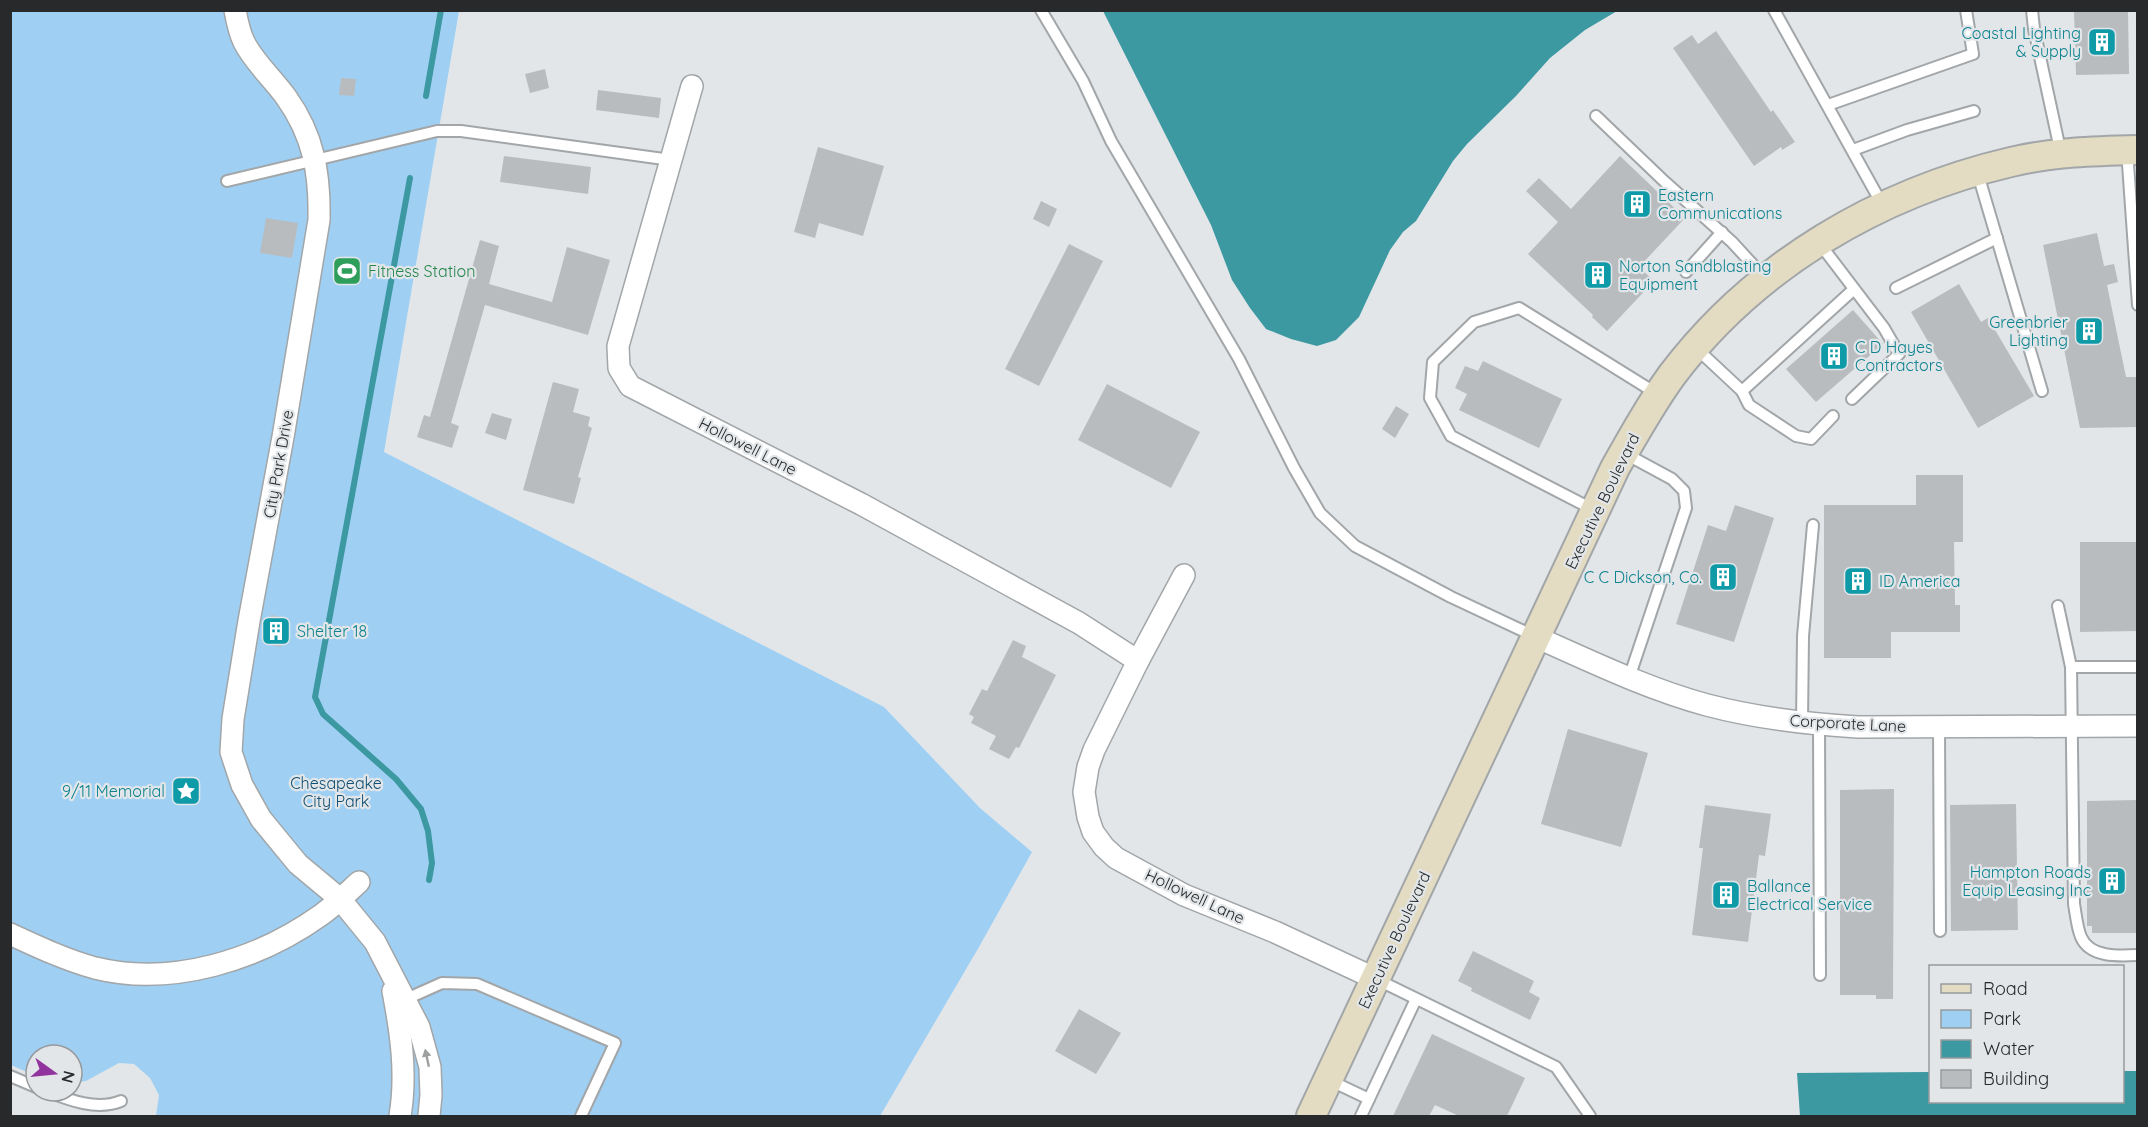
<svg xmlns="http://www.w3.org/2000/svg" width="2148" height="1127" font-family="Quicksand,sans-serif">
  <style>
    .green { fill: #9fd0f4 }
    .water { fill: #3c98a1 }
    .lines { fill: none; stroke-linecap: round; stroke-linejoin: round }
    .stream { stroke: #3c98a1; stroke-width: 6 }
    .building { fill: #b8bcbf }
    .lane-casing { stroke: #a2a6a8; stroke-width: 14 }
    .street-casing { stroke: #a2a6a8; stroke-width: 24 }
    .secondary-casing { stroke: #a2a6a8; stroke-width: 32 }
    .lane { stroke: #fff; stroke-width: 10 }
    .street { stroke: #fff; stroke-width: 21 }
    .secondary { stroke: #e3dcc2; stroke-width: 28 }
    .oneway { fill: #9e9f9f }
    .labels { text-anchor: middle; stroke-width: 4.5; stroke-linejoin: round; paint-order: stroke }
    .culture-label { font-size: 16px; fill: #0d838f; stroke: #e2e6e9; text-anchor: start }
    .leisure-label { font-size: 16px; fill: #27864d; stroke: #e2e6e9; text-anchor: start }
    .street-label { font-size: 16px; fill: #27292a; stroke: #e2e6e9 }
    .park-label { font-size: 16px; fill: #114e71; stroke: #e2e6e9 }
  </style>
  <rect width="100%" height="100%" fill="#e2e6e9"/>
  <!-- green -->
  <polygon class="green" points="11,11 459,11 384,452 884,707 980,808 1032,852 979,947 880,1116 156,1116 159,1095 150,1078 134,1064 119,1063 86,1081 72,1083 72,1055 36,1055 36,1076 11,1065"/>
  <!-- water -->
  <g class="water">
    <polygon points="1103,11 1617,11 1585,30 1550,58 1516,96 1467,144 1453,161 1416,221 1403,232 1390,250 1359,317 1336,340 1317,346 1291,339 1266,329 1250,308 1232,280 1211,225"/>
    <polygon points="2123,1071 2137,1071 2137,1116 1800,1116 1797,1073 1930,1072 1930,1102 2122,1102"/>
  </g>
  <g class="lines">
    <!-- stream -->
    <g class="stream">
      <polyline points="426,96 441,10"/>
      <polyline points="410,178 315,697 323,714 396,779 421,809 428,831 432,863 429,880"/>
    </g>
  </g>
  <!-- building -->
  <g class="building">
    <polygon points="2074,10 2128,10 2129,74 2076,75"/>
    <polygon points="1716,31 1771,112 1773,110 1795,142 1782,150 1781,147 1754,166 1673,48 1692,35 1698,44"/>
    <polygon points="545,69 549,88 530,93 525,74"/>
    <polygon points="341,78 356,79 354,96 339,95"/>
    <polygon points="598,90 661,98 659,118 596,110"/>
    <polygon points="818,147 884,166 863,236 819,223 815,238 794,232"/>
    <polygon points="504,156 591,167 588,194 500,182"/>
    <polygon points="1620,156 1685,218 1639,267 1654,281 1607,331 1592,317 1593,315 1528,254 1558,222 1526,191 1539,178 1571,209"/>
    <polygon points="1041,201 1057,209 1049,227 1033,219"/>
    <polygon points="266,218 298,223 292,258 260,253"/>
    <polygon points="2097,233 2104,266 2114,264 2118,282 2107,285 2126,377 2138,377 2138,427 2080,428 2043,245"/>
    <polygon points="480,240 499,246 489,284 552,302 567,247 610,260 588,335 485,305 451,423 459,426 452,448 417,437 424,415 430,417"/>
    <polygon points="1069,244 1103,261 1039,386 1005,369"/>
    <polygon points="1959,284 1981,322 1988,318 2034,396 1978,428 1911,312"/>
    <polygon points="1853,310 1883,344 1816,402 1786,369"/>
    <polygon points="1483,361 1562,399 1539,448 1459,410 1467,394 1455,388 1465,366 1478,371"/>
    <polygon points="553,382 579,389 573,412 590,417 588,426 592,428 578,477 581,478 574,504 523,490"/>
    <polygon points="1107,384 1200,432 1171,488 1078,440"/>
    <polygon points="1396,406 1409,414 1395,438 1382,429"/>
    <polygon points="492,413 512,419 506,440 485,433"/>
    <polygon points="1916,475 1963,475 1963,542 1954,542 1955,605 1960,605 1960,632 1891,632 1891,658 1824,658 1824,505 1916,505"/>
    <polygon points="1735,505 1774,518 1734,642 1676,624 1708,525 1726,531"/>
    <polygon points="2080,542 2138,542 2138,631 2080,632"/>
    <polygon points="271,615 287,618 281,647 266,644"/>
    <polygon points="1013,640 1026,646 1022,657 1056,675 1019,748 1016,747 1009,759 989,749 996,736 971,723 974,717 969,714 982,689 987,691"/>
    <polygon points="1568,729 1648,753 1621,847 1541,824"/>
    <polygon points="1894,789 1893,999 1876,999 1876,995 1840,995 1840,790"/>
    <polygon points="2138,800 2138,933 2092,933 2092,926 2087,926 2087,801"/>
    <polygon points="2016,804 2018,930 1951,931 1950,805"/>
    <polygon points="1705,805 1771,814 1765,856 1759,855 1748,942 1692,935 1703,848 1699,848"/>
    <polygon points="1473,951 1534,981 1529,992 1540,998 1530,1020 1471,991 1472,988 1458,981"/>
    <polygon points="1079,1009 1121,1033 1096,1074 1055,1051"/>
    <polygon points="1432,1034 1525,1078 1507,1116 1459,1116 1435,1105 1429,1116 1393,1116"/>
  </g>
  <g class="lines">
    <!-- lane casing -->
    <g class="lane-casing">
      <g id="lane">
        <polyline points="1041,10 1083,81 1111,141 1239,359 1294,468 1320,513 1355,546 1451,597 1536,637"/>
        <polyline points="1774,10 1883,206"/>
        <polyline points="2032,10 2034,29 2061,154"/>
        <polyline points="1828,105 1973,54 1966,10"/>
        <polyline points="1596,116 1665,182 1732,242 1766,279"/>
        <polyline points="1853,150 1907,130 1974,111"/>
        <polyline points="2127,150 2138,305"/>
        <polyline points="1977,171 2042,391"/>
        <polyline points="227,181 437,131 461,131 671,160"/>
        <polyline points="1820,244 1884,328 1899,354 1852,399"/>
        <polyline points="1686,272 1722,232"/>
        <polyline points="1896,288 1997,238"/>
        <polyline points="1696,348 1742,391 1853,290"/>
        <polyline points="1742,391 1749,405 1796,436 1811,439 1833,416"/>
        <polyline points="1624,453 1672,479 1684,491 1686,508 1629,678"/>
        <polyline points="1594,510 1451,436 1430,398 1433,362 1474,322 1519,308 1659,395"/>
        <path d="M2058,606L2071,667L2074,904C2076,915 2077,928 2081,937C2090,958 2119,956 2138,955"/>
        <polyline points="2071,667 2138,667"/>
        <polyline points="1802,723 1803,636 1813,525"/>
        <polyline points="1819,725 1820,975"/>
        <polyline points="1939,727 1940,931"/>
        <polyline points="1376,979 1556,1067 1590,1116"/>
        <polyline points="404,1000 442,983 477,984 615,1043 581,1116"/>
        <polyline points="10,1076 36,1087"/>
        <polyline points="1329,1080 1369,1099"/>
        <path d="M46,1091C69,1100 97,1111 121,1101"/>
        <polyline points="1361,1116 1416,999"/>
      </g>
    </g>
    <!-- street casing -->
    <g class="street-casing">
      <g id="street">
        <path d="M235,10C237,21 239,32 244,42C254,62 273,79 286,97C314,136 320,174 319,220L283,437L249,621L233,719L231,752L242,785L261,819L298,864L340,899L375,942L419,1027L430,1067L431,1095L429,1116"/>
        <polyline points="692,86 618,346 619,368 630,386 861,504 1079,623 1138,661"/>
        <polyline points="1184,575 1138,661 1094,750 1088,767 1084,792 1088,817 1093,832 1104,847 1116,858 1184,895 1275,932 1376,979"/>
        <path d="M1536,637C1592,662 1648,689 1707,705C1756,718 1807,724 1858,727L2138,726"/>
        <path d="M10,934C38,947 66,960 95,968C172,987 258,960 321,915C335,905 347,893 359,882"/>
        <path d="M393,991C401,1033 407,1074 400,1116"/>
      </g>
    </g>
    <!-- secondary casing -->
    <g class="secondary-casing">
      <path id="secondary" d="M1311,1116L1615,468C1633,436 1651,404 1672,375C1755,265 1879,193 2011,162C2052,152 2095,151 2138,150"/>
    </g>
    <!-- lane -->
    <use href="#lane" class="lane"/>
    <!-- street -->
    <use href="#street" class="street"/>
    <!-- secondary -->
    <use href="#secondary" class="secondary"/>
  </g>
  <!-- one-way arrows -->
  <defs><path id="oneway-solid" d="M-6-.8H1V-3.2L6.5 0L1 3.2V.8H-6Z" transform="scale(1.5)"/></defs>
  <use class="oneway" href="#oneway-solid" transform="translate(427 1058) rotate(-102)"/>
  <!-- icons -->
  <defs>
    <g id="building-square" transform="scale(1.5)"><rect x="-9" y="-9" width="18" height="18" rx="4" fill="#0f9aa8" stroke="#e2e6e9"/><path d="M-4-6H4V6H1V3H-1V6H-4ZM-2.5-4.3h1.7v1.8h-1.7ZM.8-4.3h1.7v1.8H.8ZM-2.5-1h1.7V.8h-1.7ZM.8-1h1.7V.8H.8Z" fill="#fff"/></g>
    <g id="stadium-square" transform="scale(1.5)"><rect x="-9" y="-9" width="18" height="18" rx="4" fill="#2e9e5b" stroke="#e2e6e9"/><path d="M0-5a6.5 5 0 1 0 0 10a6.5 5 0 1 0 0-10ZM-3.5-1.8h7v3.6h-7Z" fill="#fff"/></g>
    <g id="sight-square" transform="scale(1.5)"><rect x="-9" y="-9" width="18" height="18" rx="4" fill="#0f9aa8" stroke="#e2e6e9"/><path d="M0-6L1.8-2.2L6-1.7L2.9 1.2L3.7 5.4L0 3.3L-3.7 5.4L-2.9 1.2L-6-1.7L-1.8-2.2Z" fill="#fff"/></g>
  </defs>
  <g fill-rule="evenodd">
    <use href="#building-square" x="2102" y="42"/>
    <use href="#building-square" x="1637" y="204"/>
    <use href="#stadium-square" x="347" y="271"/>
    <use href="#building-square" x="1598" y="275"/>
    <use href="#building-square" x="2089" y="331"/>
    <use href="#building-square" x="1834" y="356"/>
    <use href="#building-square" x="1723" y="577"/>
    <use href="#building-square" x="1858" y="581"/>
    <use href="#building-square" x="276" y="631"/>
    <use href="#sight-square" x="186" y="791"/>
    <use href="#building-square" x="2112" y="881"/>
    <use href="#building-square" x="1726" y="895"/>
  </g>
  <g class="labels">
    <!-- culture labels -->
    <g class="culture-label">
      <text x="2081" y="39" text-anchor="end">Coastal Lighting<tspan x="2081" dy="18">&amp; Supply</tspan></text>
      <text x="1658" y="201">Eastern<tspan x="1658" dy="18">Communications</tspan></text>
      <text x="1619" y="272">Norton Sandblasting<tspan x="1619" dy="18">Equipment</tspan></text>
      <text x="2068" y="328" text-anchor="end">Greenbrier<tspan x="2068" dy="18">Lighting</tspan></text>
      <text x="1855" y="353">C D Hayes<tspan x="1855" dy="18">Contractors</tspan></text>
      <text x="1702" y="583" text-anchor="end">C C Dickson, Co.</text>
      <text x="1879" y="587">ID America</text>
      <text x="297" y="637">Shelter 18</text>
      <text x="165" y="797" text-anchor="end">9/11 Memorial</text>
      <text x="2091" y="878" text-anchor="end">Hampton Roads<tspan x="2091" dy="18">Equip Leasing Inc</tspan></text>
      <text x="1747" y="892">Ballance<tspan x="1747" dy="18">Electrical Service</tspan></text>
    </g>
    <!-- leisure labels -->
    <g class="leisure-label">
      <text x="368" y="277">Fitness Station</text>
    </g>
    <!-- street labels -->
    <g class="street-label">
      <text transform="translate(748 446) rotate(27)" y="6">Hollowell Lane</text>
      <text transform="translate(278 464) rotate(-80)" y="6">City Park Drive</text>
      <text transform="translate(1602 501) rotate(-64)" y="6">Executive Boulevard</text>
      <text transform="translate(1848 723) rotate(3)" y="6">Corporate Lane</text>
      <text transform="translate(1195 896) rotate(25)" y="6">Hollowell Lane</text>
      <text transform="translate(1394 940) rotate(-65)" y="6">Executive Boulevard</text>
    </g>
    <!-- park labels -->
    <g class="park-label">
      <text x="336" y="789">Chesapeake<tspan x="336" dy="18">City Park</tspan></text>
    </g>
  </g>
  <!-- border -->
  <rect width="2148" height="1127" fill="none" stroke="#27292a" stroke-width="24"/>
  <!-- legend -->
  <rect x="1929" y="965" width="195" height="138" fill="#e2e6e9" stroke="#979a9d" stroke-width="1.5"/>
  <rect x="1941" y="984" width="30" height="9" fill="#e3dcc2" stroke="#979a9d" stroke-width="1.5"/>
  <text x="1983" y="995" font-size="18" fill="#27292a">Road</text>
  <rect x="1941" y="1010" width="30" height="18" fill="#9fd0f4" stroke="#979a9d" stroke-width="1.5"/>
  <text x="1983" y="1025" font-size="18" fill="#27292a">Park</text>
  <rect x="1941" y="1040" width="30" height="18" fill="#3c98a1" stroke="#979a9d" stroke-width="1.5"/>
  <text x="1983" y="1055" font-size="18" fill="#27292a">Water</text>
  <rect x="1941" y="1070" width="30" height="18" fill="#b8bcbf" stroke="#979a9d" stroke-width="1.5"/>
  <text x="1983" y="1085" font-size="18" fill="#27292a">Building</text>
  <!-- north arrow -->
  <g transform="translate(54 1073) rotate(105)"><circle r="28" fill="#e2e6e9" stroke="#979a9d" stroke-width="1.5"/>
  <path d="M0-4.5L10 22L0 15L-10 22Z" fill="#92349d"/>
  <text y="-9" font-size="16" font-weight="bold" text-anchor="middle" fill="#27292a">N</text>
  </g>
</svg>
